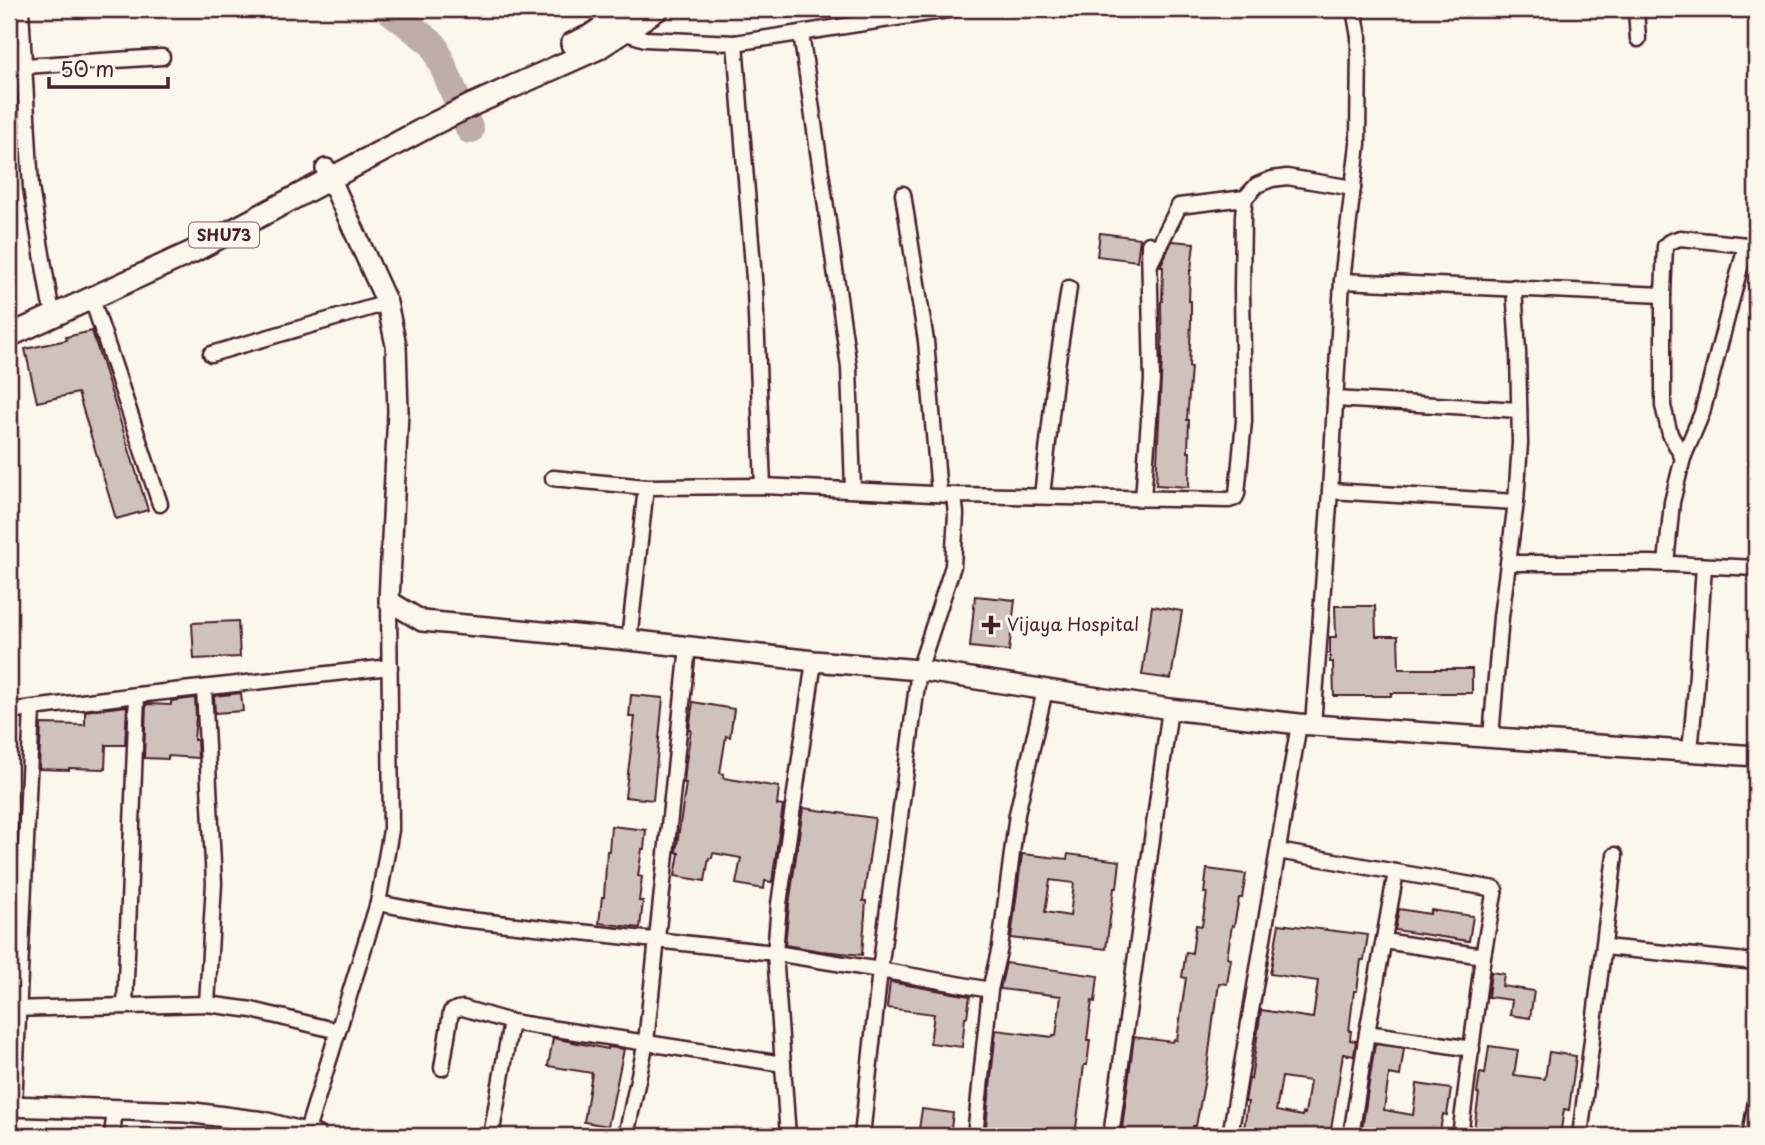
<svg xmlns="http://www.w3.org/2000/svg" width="1765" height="1145" font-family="'Playpen Sans',sans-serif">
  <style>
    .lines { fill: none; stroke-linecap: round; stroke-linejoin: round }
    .river { stroke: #bfadaa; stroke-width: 28 }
    .building { fill: #cfc2bc; stroke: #4a1f2b; stroke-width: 2; fill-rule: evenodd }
    .street-casing { stroke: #4a1f2b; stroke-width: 19 }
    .secondary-casing { stroke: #4a1f2b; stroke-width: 24 }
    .primary-casing { stroke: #4a1f2b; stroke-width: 26 }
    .street { stroke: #fbf7ec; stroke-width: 14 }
    .secondary { stroke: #fbf7ec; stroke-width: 19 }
    .primary { stroke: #fbf7ec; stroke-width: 21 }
    .poi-dot { fill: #4a1f2b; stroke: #fbf7ec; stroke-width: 2.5 }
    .labels { text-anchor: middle; stroke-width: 6; stroke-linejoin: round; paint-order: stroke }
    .shield { fill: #fbf7ec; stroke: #7f6065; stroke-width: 2 }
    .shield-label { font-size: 16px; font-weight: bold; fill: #4a1f2b }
    .poi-label { font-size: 18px; fill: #4a1f2b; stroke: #fbf7ec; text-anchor: start }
  </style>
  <rect width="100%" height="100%" fill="#fbf7ec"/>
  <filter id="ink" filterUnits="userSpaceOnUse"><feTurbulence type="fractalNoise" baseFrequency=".0143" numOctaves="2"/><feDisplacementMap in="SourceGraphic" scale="14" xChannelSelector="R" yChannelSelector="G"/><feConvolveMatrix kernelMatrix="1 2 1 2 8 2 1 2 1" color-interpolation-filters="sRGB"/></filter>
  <g filter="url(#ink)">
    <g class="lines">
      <!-- river -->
      <polyline class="river" points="388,9 434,45 470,130"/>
    </g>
    <!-- building -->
    <g class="building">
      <polygon points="1100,233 1140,238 1137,261 1097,256"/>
      <polygon points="1172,241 1194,243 1191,270 1190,270 1189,301 1191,301 1191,322 1189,367 1191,367 1187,420 1189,420 1188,452 1190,452 1189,487 1156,485 1162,357 1161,302 1162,301 1163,267 1160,267"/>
      <polygon points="92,331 148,510 116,519 78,393 37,402 25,349 67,340 66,337"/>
      <polygon points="975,596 1015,600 1009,651 970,647"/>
      <polygon points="1152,606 1182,611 1171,679 1142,675"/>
      <polygon points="1335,606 1375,606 1376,636 1398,636 1399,669 1472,669 1472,693 1391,693 1391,696 1334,696 1333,662 1330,662 1330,637 1336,637"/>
      <polygon points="238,621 240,657 194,659 192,623"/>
      <polygon points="241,693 243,711 215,713 214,696"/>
      <polygon points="631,695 663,698 653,800 625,797 635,717 629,717"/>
      <polygon points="195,698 196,717 194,740 197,740 198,758 168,756 168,759 144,758 146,704 171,705 171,701"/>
      <polygon points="693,702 734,709 730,737 726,736 720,773 724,774 723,778 779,787 777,805 783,806 772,882 765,881 764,889 736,884 741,858 713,853 712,858 709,858 705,881 675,876 679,853 676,852 686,783 684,783 686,762 691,730 689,730"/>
      <polygon points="127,706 125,745 106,745 105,769 69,768 69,770 39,769 41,724 85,725 85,711"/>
      <polygon points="803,808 875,818 863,901 866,901 862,955 821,951 785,945 789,905"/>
      <polygon points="611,826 646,830 644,849 642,849 638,876 642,877 639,901 643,901 640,928 599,923 602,897 604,897 607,851 609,851"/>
      <path d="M1022,854L1067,859L1068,854L1120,861L1117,888H1114L1106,949L1011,938ZM1050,880L1074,883L1070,916L1045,912Z"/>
      <polygon points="1207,869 1246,874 1242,898 1239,898 1234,926 1232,925 1227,958 1231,959 1227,984 1219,983 1215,1013 1214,1013 1207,1068 1196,1126 1193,1126 1192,1136 1121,1136 1134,1037 1173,1042 1174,1039 1177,1040 1186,978 1182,977 1186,952 1192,953 1196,925 1202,926 1207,893 1204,893"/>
      <polygon points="1399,909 1430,914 1431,910 1473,916 1469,941 1395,930"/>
      <path d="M1279,924L1368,935L1364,960H1361L1357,991H1354L1349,1031H1351L1350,1040L1356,1041L1354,1056L1343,1054L1330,1136H1249L1250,1129L1244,1128L1248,1102H1245L1249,1078L1251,1079L1261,1010L1313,1018L1318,981L1270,974ZM1282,1077L1310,1081L1305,1114L1303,1113L1302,1116L1276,1111Z"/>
      <polygon points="1006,963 1098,976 1095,1002 1092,1001 1087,1040 1090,1040 1087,1065 1084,1065 1075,1136 985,1136 996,1030 1053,1037 1053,1035 1056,1036 1061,996 1000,989"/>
      <polygon points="1491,972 1504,974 1502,986 1534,991 1530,1018 1510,1015 1512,1000 1488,997"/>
      <polygon points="890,982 970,996 967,1017 965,1017 962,1047 930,1043 934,1014 887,1008"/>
      <polygon points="553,1038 608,1049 608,1047 624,1049 608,1126 584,1122 592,1073 548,1066"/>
      <polygon points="1375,1044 1404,1048 1400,1076 1389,1074 1384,1110 1413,1115 1417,1084 1451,1089 1447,1115 1443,1114 1439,1136 1361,1136"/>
      <polygon points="1489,1046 1518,1050 1514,1075 1545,1079 1549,1052 1576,1056 1569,1110 1564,1109 1560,1136 1506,1128 1505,1136 1473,1136 1479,1094 1477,1093 1480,1073 1485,1074"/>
      <polygon points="922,1109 953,1113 950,1136 918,1136"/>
    </g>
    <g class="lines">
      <!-- street casing -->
      <g class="street-casing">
        <g id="street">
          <polyline points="21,9 31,188 50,302"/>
          <polyline points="606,9 623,32 645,39 735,43 954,9"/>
          <polyline points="1636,9 1638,39"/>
          <polyline points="801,33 849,367 853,490"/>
          <polyline points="735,43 755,291 763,486"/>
          <polyline points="9,67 162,57"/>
          <polyline points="903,194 926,341 939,493"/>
          <polyline points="1151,262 1179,206 1245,198"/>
          <polyline points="1342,281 1663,295"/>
          <polyline points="92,299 160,504"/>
          <polyline points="211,354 387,303"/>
          <polyline points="1335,399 1519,410"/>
          <polyline points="1683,458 1670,434 1663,406 1663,295 1665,246 1669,242 1680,238 1756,246"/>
          <polyline points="553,478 646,487"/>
          <polyline points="1330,491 1516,502"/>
          <polyline points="1042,496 1055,380 1069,288"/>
          <polyline points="1143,498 1152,380 1149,244"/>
          <polyline points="1508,563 1651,563 1756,568"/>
          <polyline points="1666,564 1672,502 1683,458 1702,413 1746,245"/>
          <polyline points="629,640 646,487 763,486 954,495 1229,500 1235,498 1237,494 1244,421 1242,290 1243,215 1245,198 1257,185 1272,179 1287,177 1353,188"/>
          <polyline points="204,688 214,883 207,1004"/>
          <polyline points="9,711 137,695 390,667"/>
          <polyline points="1313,725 1330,491 1342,281 1358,144 1359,37 1354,9"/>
          <polyline points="1491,737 1501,617 1516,502 1520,443 1518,352 1514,287"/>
          <polyline points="1690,751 1696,688 1704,566"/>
          <polyline points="1278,851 1396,872"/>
          <polyline points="378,903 461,919 775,953 880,970 919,670 953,566 956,514 954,495"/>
          <polyline points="1384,941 1483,956"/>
          <polyline points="1604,947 1756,962"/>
          <polyline points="125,1006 137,695"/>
          <polyline points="9,1009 207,1004 252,1010 338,1031"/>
          <polyline points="1367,1033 1472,1049"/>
          <polyline points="442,1068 451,1012 457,1009 463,1008 511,1022 783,1064"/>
          <polyline points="14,1106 32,709"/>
          <polyline points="306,1134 378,903 391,830 389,601"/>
          <polyline points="112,1136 115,1109"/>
          <polyline points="238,1136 240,1119"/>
          <polyline points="491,1136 511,1022"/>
          <polyline points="626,1136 646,1042 688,647"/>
          <polyline points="788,1136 775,953 779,904 814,661"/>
          <polyline points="862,1136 880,970 990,990"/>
          <polyline points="975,1136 990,990 1000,947 1017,814 1045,690"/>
          <polyline points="1111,1136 1170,709"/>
          <polyline points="1230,1136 1299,724"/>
          <polyline points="1351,1136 1367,1033 1396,872 1495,889 1483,956 1460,1136"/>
          <polyline points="1580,1136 1615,855"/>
          <polyline points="1750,1136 1756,1101"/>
        </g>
      </g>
      <!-- secondary casing -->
      <g class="secondary-casing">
        <g id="secondary">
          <polyline points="326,169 387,303 396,345 398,412 389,601 422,621 629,640 814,661 919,670 1170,709 1299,724 1756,756"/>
          <polyline points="9,1106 186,1112 264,1122 316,1136"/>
        </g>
      </g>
      <!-- primary casing -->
      <g class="primary-casing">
        <g id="primary">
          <polyline points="572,44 590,36 630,9"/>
          <polyline points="9,336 192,252 435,123 474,104 597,49 658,9"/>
        </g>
      </g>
      <!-- street -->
      <use href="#street" class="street"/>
      <!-- secondary -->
      <use href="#secondary" class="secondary"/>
      <!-- primary -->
      <use href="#primary" class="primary"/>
    </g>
  </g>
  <!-- markers -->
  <path class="poi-dot" d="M987.5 614.5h7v7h7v7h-7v7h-7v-7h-7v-7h7z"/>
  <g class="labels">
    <!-- shield labels -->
    <rect class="shield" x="189" y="222.5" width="70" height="25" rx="5"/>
    <g class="shield-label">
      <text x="224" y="241">SHU73</text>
    </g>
    <!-- poi labels -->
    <g class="poi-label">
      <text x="1007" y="631">Vijaya Hospital</text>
    </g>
  </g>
  <!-- margin -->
  <rect width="1765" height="1145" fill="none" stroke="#fbf7ec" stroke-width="35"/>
  <rect x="18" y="18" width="1730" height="1110" fill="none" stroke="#4a1f2b" stroke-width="2.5" filter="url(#ink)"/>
  <!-- scale -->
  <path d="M49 77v10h119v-10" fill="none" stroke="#4a1f2b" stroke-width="3.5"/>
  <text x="60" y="77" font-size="21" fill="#4a1f2b" stroke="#fbf7ec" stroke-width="5" paint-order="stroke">50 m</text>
</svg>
